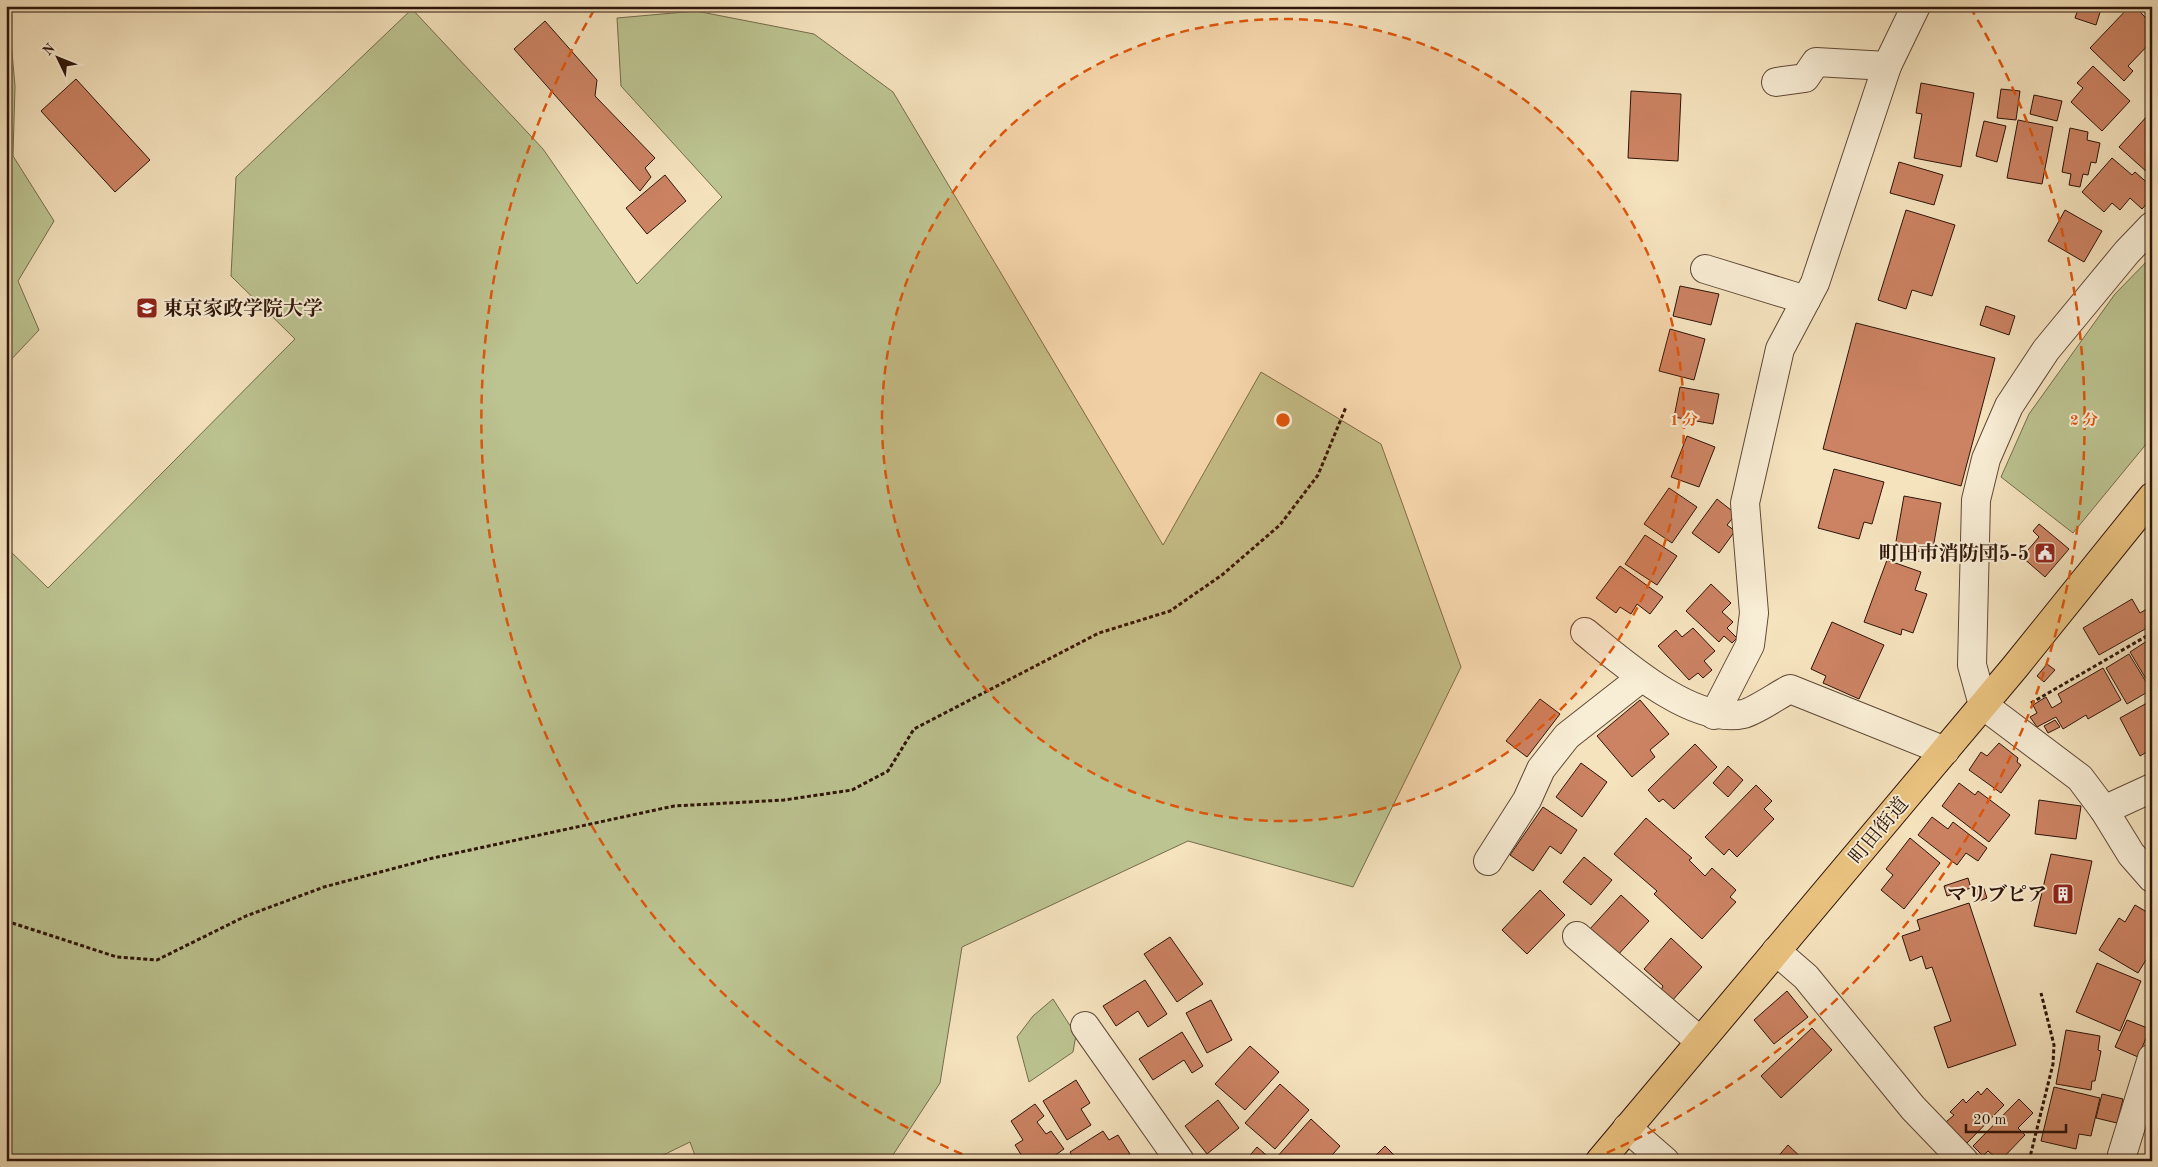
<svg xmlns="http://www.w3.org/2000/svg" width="2158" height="1167" font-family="'Old Standard TT','Noto Serif JP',serif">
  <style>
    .green { fill: #bcc491; stroke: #756c4d }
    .building { fill: #cc8363; stroke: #2e1409 }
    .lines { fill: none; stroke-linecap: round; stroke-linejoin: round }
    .minor-casing { stroke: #604836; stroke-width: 30 }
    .major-casing { stroke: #2e1409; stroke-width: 30 }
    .path { stroke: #2e1409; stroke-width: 3; stroke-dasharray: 4 2.5; stroke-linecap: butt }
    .minor { stroke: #f8edd5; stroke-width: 28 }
    .major { stroke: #eac27f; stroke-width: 28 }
    .ring { fill: none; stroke: #df560c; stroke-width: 2.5; stroke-dasharray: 9 6 }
    .labels { text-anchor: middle; stroke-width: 4; stroke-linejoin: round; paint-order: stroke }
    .poi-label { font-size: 20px; font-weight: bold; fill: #2e1409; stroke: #f8edd5; text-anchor: end }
    .street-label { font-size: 20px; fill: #2e1409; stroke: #f8edd5 }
    .centre { fill: #df560c; stroke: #f8edd5; stroke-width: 2.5 }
    .ring-label { font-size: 15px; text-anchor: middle; font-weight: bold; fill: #df560c; stroke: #f8edd5; stroke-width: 4; stroke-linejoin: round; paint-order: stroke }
  </style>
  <rect width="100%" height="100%" fill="#f5e3be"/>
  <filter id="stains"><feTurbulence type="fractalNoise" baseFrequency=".004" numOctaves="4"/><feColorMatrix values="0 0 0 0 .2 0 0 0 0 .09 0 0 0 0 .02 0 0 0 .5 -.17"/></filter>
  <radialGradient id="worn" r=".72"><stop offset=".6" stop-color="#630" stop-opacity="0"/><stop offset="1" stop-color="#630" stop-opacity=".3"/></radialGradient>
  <!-- green -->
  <g class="green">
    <polygon points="6,6 8,6 15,86 13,156 54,221 18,281 39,330 6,365"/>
    <polygon points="412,9 543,149 637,284 722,197 621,86 617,18 696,11 814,34 893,92 1163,545 1261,372 1381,444 1461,667 1353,887 1188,841 962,947 940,1083 889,1161 697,1161 690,1142 651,1161 6,1161 6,547 48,588 295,339 231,276 236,177"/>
    <polygon points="2152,256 2152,437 2073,533 2001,477 2029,414 2115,294"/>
    <polygon points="1053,999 1076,1035 1073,1052 1029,1082 1017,1037 1033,1016"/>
  </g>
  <!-- building -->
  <g class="building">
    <polygon points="2079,6 2102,6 2096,25 2075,18"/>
    <polygon points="2130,6 2134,6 2152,24 2152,41 2128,66 2133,71 2124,81 2090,48"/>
    <polygon points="545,21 597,80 595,96 655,158 645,168 651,177 640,191 514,49"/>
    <polygon points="2093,66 2130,101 2102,131 2071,102 2083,88 2077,83"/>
    <polygon points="76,79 150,160 115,192 41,111"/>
    <polygon points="1921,83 1974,93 1961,167 1914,158 1922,114 1916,113"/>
    <polygon points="2001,89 2020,91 2016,120 1997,118"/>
    <polygon points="1631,91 1681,94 1678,161 1628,158"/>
    <polygon points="2034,95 2062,101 2057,121 2030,114"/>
    <polygon points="2149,114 2152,116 2152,169 2148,173 2119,147"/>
    <polygon points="2018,120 2053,127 2042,184 2007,178"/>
    <polygon points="1984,121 2006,126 1997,162 1976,156"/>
    <polygon points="2070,128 2088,132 2087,140 2100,143 2096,163 2091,162 2088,175 2083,174 2080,187 2069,185 2071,174 2062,172"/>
    <polygon points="2112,158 2132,175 2135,172 2152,187 2152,198 2142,209 2130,198 2120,210 2112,203 2104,212 2082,192"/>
    <polygon points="1899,162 1943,175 1934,205 1890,193"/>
    <polygon points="665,175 686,201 647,234 626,208"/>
    <polygon points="1906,210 1955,225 1932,296 1912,290 1906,309 1878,300"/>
    <polygon points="2065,210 2102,231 2084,262 2048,241"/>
    <polygon points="1680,286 1719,294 1711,325 1673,316"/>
    <polygon points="1986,306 2015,316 2009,335 1980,325"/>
    <polygon points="1856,323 1995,358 1961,486 1823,449"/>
    <polygon points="1670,329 1705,339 1694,380 1659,371"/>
    <polygon points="1680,387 1719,394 1713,424 1674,417"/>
    <polygon points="1687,436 1715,447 1699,487 1671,477"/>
    <polygon points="1834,469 1884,482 1872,524 1864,522 1859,539 1818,528"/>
    <polygon points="1669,488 1697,507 1672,543 1644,524"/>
    <polygon points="1904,496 1941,503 1932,554 1895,547"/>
    <polygon points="1717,499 1736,514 1727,525 1735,531 1719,553 1692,533"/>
    <polygon points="2039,524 2069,549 2045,577 2022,557 2039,537 2033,531"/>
    <polygon points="1645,535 1677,556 1657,585 1625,564"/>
    <polygon points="1887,560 1921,572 1915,590 1927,594 1913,633 1902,629 1901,635 1864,622"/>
    <polygon points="1620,566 1663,597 1650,614 1637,604 1631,614 1620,607 1616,613 1596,598"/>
    <polygon points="1711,584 1731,603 1722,612 1733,622 1727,628 1737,638 1732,643 1724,636 1719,642 1686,611"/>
    <polygon points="2132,599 2140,613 2152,606 2152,621 2146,625 2147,628 2099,655 2083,628"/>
    <polygon points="1832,622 1884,645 1859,699 1823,683 1826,676 1811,669"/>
    <polygon points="1693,628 1715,651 1704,661 1712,670 1703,678 1698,673 1689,680 1658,646 1676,630 1682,637"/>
    <polygon points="2150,639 2152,642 2152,689 2130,652"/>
    <polygon points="2129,654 2151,690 2127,704 2106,668"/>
    <polygon points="2047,664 2055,670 2044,682 2037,676"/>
    <polygon points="2103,668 2121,700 2088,719 2086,715 2063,729 2056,717 2037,727 2030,717 2037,713 2033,705 2046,697 2052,708 2062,702 2058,694"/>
    <polygon points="1540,699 1560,714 1527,757 1506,741"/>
    <polygon points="1640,700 1669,734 1650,750 1655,757 1632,777 1597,736"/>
    <polygon points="2147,703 2152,712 2152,749 2140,756 2120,718"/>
    <polygon points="2055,720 2060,727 2048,733 2044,726"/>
    <polygon points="1999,743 2018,758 2017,762 2021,765 2001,793 1969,770 1981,752 1987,756"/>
    <polygon points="1695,744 1717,767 1674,809 1663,799 1659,802 1648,790"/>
    <polygon points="1581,763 1607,782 1582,817 1556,797"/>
    <polygon points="1728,766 1743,780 1728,797 1713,783"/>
    <polygon points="1959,783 1975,795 1978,791 2010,815 1989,842 1942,806"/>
    <polygon points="1756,785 1772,801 1764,809 1774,819 1737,857 1729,849 1724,855 1705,837"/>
    <polygon points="2039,800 2081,806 2076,839 2035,834"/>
    <polygon points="1543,807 1577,830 1561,854 1550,846 1533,871 1510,855"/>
    <polygon points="1932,817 1948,829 1953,822 1987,848 1978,861 1966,853 1957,865 1918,835"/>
    <polygon points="1646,818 1692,858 1689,860 1705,876 1712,868 1736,890 1730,897 1736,902 1702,939 1654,894 1657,891 1614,854"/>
    <polygon points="1910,838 1940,863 1904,909 1881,890 1893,875 1886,869"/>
    <polygon points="2051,854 2092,861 2076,934 2034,926"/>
    <polygon points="1584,857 1612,880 1591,905 1563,882"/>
    <polygon points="1968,878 1971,888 1947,896 1944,886"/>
    <polygon points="1983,886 1987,898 1979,901 1975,888"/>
    <polygon points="1540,890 1565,915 1527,954 1502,930"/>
    <polygon points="1621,895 1649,921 1616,957 1588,931"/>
    <polygon points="1969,903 2016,1045 1948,1068 1934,1027 1951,1021 1932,967 1926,969 1922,956 1910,961 1902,936 1920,930 1917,920"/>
    <polygon points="2135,905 2152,915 2152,950 2138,973 2099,950 2119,918 2125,922"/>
    <polygon points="1170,937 1203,984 1177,1002 1144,954"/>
    <polygon points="1671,938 1702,967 1671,1002 1660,992 1663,986 1644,969"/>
    <polygon points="2097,963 2141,981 2120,1031 2076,1012"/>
    <polygon points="1145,980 1167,1014 1148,1027 1138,1011 1116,1026 1103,1006"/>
    <polygon points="1787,991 1808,1017 1774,1044 1754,1020"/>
    <polygon points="1211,1000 1232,1040 1207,1053 1186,1013"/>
    <polygon points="2127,1020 2150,1029 2138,1057 2115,1047"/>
    <polygon points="1812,1028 1832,1050 1781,1098 1761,1076"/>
    <polygon points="2066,1030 2100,1036 2098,1050 2101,1051 2095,1081 2092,1081 2091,1090 2056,1084"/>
    <polygon points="1182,1032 1203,1066 1192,1073 1184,1060 1153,1080 1139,1059"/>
    <polygon points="1250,1046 1279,1072 1245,1110 1215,1084"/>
    <polygon points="1076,1080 1090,1103 1081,1109 1091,1125 1067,1140 1043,1101"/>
    <polygon points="1280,1084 1309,1110 1275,1149 1245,1123"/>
    <polygon points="2054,1087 2100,1098 2091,1136 2079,1134 2076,1149 2041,1141"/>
    <polygon points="1987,1088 2004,1105 1967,1143 1946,1122 1954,1115 1950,1112 1963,1099 1966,1103 1978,1091 1981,1095"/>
    <polygon points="2102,1094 2123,1099 2117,1123 2096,1118"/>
    <polygon points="2019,1099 2033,1113 2018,1128 2025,1135 2000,1161 1988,1151 1983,1156 1973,1146"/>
    <polygon points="1218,1100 1239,1128 1207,1154 1185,1126"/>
    <polygon points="1035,1104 1044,1116 1037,1122 1046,1134 1051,1131 1064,1149 1047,1161 1025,1161 1015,1145 1023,1140 1011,1121"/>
    <polygon points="1311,1119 1340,1146 1327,1161 1280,1161 1276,1158"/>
    <polygon points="1103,1131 1109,1140 1118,1135 1130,1154 1120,1161 1075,1161 1070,1152"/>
    <polygon points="1788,1145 1805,1161 1774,1161"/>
    <polygon points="1385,1146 1400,1161 1370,1161"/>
    <polygon points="1257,1147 1273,1161 1245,1161"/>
  </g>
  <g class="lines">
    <!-- minor casing -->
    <g class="minor-casing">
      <g id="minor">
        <polyline points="1776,82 1805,78 1816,62 1887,66"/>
        <polyline points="2152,226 2127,252 2046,350 2009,406 1986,459 1976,500 1972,665 1983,705 2080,778 2104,810 2131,854 2152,878"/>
        <polyline points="1705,269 1806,300 1780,349 1745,503 1754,613 1750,645 1714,715"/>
        <polyline points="1806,300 1815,283 1887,66 1916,6"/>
        <path d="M1585,632C1622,662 1692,725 1743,714C1754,712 1778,695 1790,689L1945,751"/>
        <polyline points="2104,810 2152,788"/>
        <polyline points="1488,861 1527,800 1541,769 1567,736 1641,678"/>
        <polyline points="1577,936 1700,1041"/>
        <polyline points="1776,951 1806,977 1913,1108 1964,1161"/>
        <polyline points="1085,1026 1180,1161"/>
        <polyline points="1627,1128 1665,1161"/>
        <polyline points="2122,1155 2152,1058"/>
      </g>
    </g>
    <!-- major casing -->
    <g class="major-casing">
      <polyline id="major" points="1600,1161 2015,667 2152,497"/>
    </g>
    <!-- path -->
    <g class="path">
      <polyline points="2031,703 2152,633"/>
      <polyline points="6,921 117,957 157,960 246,916 324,887 433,858 674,806 784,800 852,790 888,771 914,729 1099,633 1170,611 1222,575 1280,525 1318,475 1346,407"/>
      <polyline points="2029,1161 2053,1064 2054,1045 2041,993"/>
    </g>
    <!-- minor -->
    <use href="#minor" class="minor"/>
    <!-- major -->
    <use href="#major" class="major"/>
  </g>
  <!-- distance rings -->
  <circle cx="1283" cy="420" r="401" fill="#df560c" fill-opacity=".12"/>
  <g class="ring">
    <circle cx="1283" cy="420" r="401"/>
    <path d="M976 1160A801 801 0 0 1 596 7M1970 7A801 801 0 0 1 1590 1160"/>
  </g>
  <!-- icons -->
  <defs>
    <g id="university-square" transform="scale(1.125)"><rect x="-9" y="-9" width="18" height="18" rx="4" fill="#8f2418" stroke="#f8edd5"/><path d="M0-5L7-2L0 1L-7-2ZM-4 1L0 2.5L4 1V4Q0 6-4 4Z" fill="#fff"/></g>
    <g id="civic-square" transform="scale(1.125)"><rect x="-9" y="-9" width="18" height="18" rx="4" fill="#8f2418" stroke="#f8edd5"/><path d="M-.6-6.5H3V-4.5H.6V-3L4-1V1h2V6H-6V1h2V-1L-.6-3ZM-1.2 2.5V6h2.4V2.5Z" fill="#fff"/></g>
    <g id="building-square" transform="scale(1.125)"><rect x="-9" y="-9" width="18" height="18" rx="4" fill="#8f2418" stroke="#f8edd5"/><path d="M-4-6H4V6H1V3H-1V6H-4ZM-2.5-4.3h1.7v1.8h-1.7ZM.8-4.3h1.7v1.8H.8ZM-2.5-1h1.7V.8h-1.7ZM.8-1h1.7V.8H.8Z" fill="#fff"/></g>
  </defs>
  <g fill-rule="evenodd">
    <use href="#university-square" x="147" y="308"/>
    <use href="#civic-square" x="2045" y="553"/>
    <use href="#building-square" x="2063" y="894"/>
  </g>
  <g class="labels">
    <!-- poi labels -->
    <g class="poi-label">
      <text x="163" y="315" text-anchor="start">東京家政学院大学</text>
      <text x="2029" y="560">町田市消防団5-5</text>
      <text x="2047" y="901">マリブピア</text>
    </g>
    <!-- street labels -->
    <g class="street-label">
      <text transform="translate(1878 830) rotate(-50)" y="7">町田街道</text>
    </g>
  </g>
  <circle cx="1283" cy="420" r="8" class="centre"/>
  <g class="ring-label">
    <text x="1684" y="425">1 分</text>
    <text x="2084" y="425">2 分</text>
  </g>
  <!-- margin -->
  <rect width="2158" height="1167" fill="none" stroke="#f5e3be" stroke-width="25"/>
  <rect x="8" y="8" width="2143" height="1152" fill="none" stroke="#2e1409" stroke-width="2.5"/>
  <rect x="12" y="12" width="2133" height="1142" fill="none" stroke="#2e1409"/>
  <!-- north arrow -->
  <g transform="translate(58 58) rotate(313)" stroke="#f8edd5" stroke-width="4" paint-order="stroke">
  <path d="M0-4L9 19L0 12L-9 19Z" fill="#2e1409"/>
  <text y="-8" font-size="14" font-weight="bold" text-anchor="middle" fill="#2e1409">N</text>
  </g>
  <!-- scale -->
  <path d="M1966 1124v8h100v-8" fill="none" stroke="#2e1409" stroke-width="2.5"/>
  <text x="1973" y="1124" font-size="15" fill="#2e1409" stroke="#f8edd5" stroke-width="4" paint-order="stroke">20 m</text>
  <rect width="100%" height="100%" filter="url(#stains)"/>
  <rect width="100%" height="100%" fill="url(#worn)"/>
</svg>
